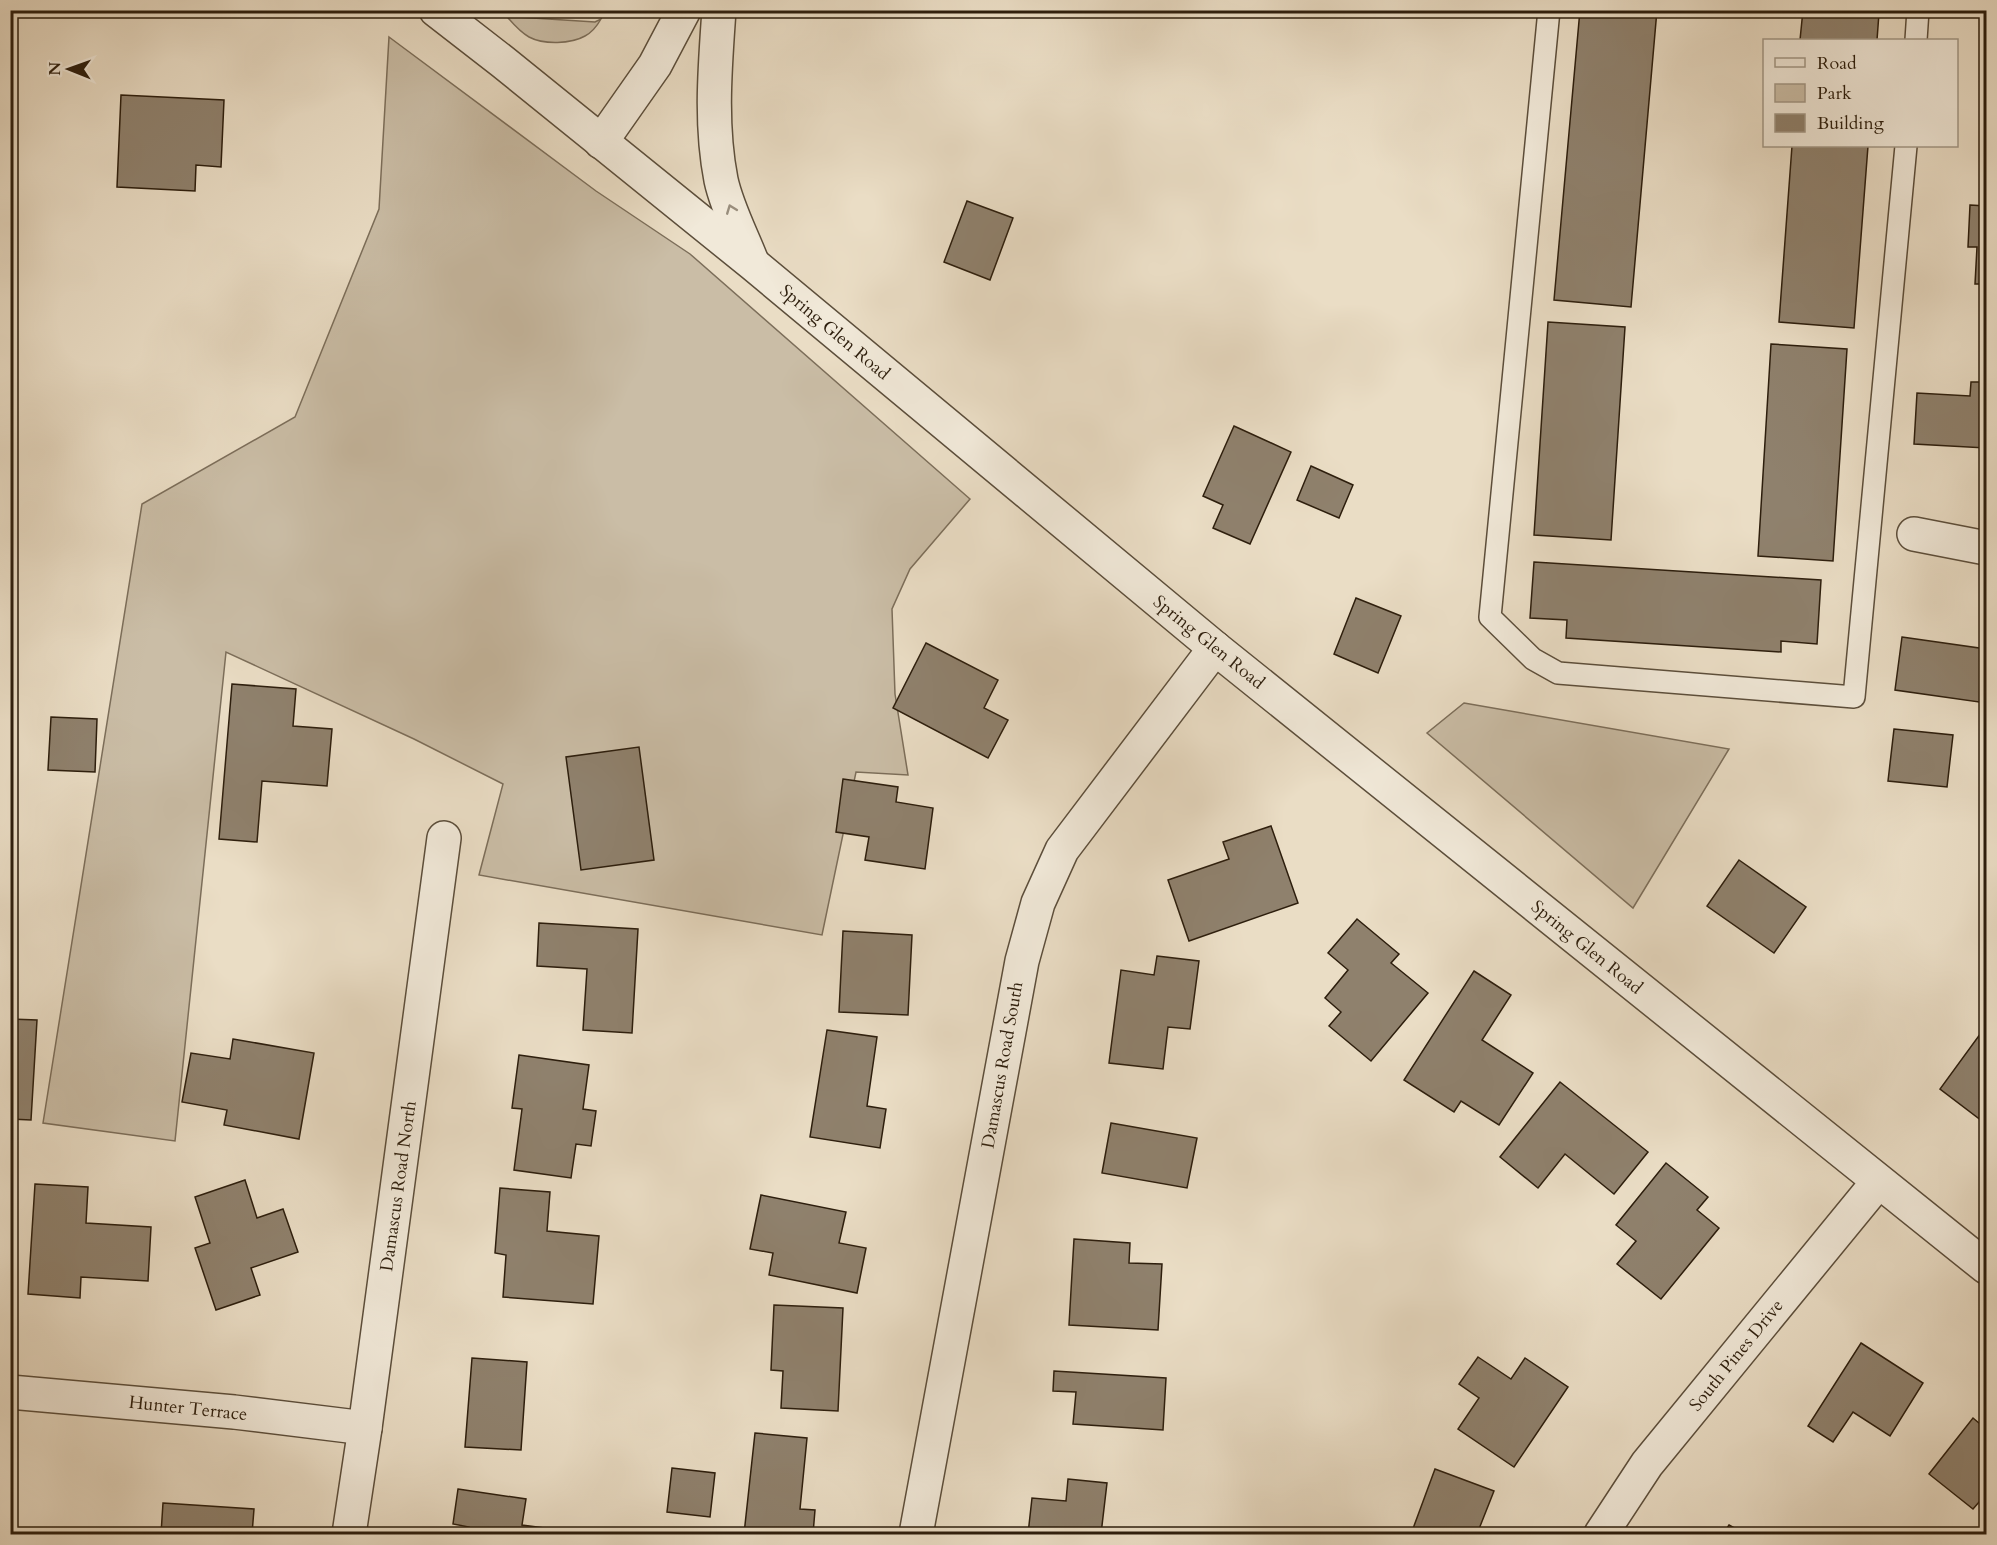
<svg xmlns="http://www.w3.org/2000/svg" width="1997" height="1545" font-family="Cardo,serif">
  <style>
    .green { fill: #cabda6; stroke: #7c6e5a; stroke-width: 1.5 }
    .building { fill: #8f816d; stroke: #2d1e0d; stroke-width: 1.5 }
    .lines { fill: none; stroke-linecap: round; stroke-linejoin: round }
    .service-casing { stroke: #5c4e3b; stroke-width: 24 }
    .minor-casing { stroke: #5c4e3b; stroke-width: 36 }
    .tertiary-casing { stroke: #5c4e3b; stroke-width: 36 }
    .service { stroke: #f1e9d9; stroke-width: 21 }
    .minor { stroke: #f1e9d9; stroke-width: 33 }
    .tertiary { stroke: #f1e9d9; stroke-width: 33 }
    .oneway { stroke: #998e7d }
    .labels { text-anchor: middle; stroke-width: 6; stroke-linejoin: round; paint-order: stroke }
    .street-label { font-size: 18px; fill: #2d1e0d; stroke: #f1e9d9 }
  </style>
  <rect width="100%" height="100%" fill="#eaddc5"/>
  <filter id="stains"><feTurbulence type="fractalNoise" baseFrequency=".00333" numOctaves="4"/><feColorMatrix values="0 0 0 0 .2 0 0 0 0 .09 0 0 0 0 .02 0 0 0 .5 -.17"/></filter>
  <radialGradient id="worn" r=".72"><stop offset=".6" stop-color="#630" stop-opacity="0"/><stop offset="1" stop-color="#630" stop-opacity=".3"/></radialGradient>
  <!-- green -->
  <g class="green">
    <path d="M502,11H507L517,17L595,22L601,19C597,26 593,32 585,36C571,44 544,45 529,37C518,31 510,20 502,11Z"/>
    <polygon points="389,37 596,191 690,254 970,499 910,569 892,609 895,694 908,775 856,772 822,935 479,875 503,784 414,739 226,652 175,1141 43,1123 142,504 295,417 379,209"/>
    <polygon points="1464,703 1729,749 1633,908 1427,733"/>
  </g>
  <!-- building -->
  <g class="building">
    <polygon points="1580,10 1657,10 1631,307 1554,300"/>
    <polygon points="1803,10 1842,10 1879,13 1877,40 1800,40"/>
    <polygon points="121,95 224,100 221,167 196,165 195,191 117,187"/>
    <polygon points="1792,146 1868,146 1854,328 1779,322"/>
    <polygon points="967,201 1013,218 990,280 944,262"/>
    <polygon points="1970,205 1986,206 1986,284 1975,284 1977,247 1968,247"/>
    <polygon points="1548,322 1625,327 1611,540 1534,535"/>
    <polygon points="1771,344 1847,349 1833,561 1758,556"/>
    <polygon points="1971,382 1986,382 1986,448 1914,444 1917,393 1970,396"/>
    <polygon points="1234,426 1291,452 1250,544 1213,528 1223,505 1203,496"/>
    <polygon points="1311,466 1353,485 1339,518 1297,500"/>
    <polygon points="1534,562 1821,580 1817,644 1781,641 1781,652 1566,638 1567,620 1530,618"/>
    <polygon points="1356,598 1401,616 1378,673 1334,654"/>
    <polygon points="1902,637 1986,649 1986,703 1895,690"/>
    <polygon points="926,643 998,680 984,708 1008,720 988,758 893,708"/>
    <polygon points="232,684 296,689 293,726 332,729 327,786 262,781 257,842 219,839"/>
    <polygon points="51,717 97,719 95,772 48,770"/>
    <polygon points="1894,729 1953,735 1947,787 1888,781"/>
    <polygon points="639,747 654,860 581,870 566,757"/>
    <polygon points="843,779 898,787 896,802 933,808 925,869 865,860 869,837 836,832"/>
    <polygon points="1271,826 1298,903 1189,941 1168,880 1229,859 1223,842"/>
    <polygon points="1739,860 1806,907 1774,953 1707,906"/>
    <polygon points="1357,919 1399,954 1391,963 1428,993 1371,1061 1329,1026 1341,1012 1325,998 1348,970 1328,953"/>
    <polygon points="539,923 638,929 632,1033 583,1030 587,969 537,966"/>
    <polygon points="843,931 912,935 908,1015 839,1012"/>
    <polygon points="1157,956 1199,961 1190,1029 1168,1027 1163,1069 1109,1063 1121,970 1154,975"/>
    <polygon points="1474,971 1511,995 1482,1040 1533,1073 1499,1125 1461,1101 1454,1112 1404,1080"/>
    <polygon points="10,1019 37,1020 31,1120 10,1119"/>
    <polygon points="1986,1026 1986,1124 1940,1089"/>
    <polygon points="827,1030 877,1037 867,1106 886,1109 880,1148 810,1137"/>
    <polygon points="233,1039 314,1053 299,1139 224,1125 227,1110 182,1102 191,1053 230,1059"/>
    <polygon points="519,1055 589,1065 583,1109 596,1111 591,1146 576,1144 571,1178 514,1170 522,1109 512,1108"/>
    <polygon points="1560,1082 1648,1152 1614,1194 1565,1154 1538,1188 1500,1157"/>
    <polygon points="1111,1123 1197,1138 1187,1188 1102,1173"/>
    <polygon points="1666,1163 1708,1197 1697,1210 1719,1228 1661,1299 1617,1264 1636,1241 1616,1225"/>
    <polygon points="245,1180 257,1218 283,1209 298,1252 251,1268 260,1295 216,1310 195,1248 210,1243 195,1197"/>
    <polygon points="35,1184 88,1187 86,1223 151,1227 148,1281 81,1277 80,1298 28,1294"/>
    <polygon points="500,1188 550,1192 547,1231 599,1236 593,1304 503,1297 506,1255 495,1253"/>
    <polygon points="761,1195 846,1212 839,1243 866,1248 857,1293 769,1275 773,1253 750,1249"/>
    <polygon points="1074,1239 1130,1243 1129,1263 1162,1264 1158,1330 1069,1325"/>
    <polygon points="774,1305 843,1308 838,1411 781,1408 783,1371 771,1370"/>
    <polygon points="1861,1343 1923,1383 1890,1436 1853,1412 1833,1442 1808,1426"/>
    <polygon points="1478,1357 1511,1379 1525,1358 1568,1387 1514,1467 1458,1429 1479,1398 1459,1384"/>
    <polygon points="472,1358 527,1362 521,1450 465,1447"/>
    <polygon points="1054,1371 1166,1378 1163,1430 1073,1424 1076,1392 1053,1391"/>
    <polygon points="1973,1418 1986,1429 1986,1494 1973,1509 1929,1474"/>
    <polygon points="755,1433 807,1438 800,1509 815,1510 813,1534 744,1534"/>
    <polygon points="672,1468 715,1473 710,1517 667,1512"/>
    <polygon points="1435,1469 1494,1491 1477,1534 1411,1534"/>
    <polygon points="1068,1479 1107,1483 1101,1534 1028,1534 1032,1498 1066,1501"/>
    <polygon points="458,1489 526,1499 522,1525 559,1530 558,1534 468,1534 469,1527 453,1524"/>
    <polygon points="163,1503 254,1509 252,1534 161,1534"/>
    <polygon points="1729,1525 1745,1534 1723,1534"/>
  </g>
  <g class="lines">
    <!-- service casing -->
    <g class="service-casing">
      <g id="service">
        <polyline points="1549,10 1490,617 1533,659 1558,673 1854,697 1906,146"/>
        <polyline points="1916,40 1918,10"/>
      </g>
    </g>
    <!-- minor casing -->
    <g class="minor-casing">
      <g id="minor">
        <polyline points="1914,534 1986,548"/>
        <polyline points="10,1392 234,1412 365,1428"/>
        <polyline points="349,1534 365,1428 444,838"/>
        <polyline points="916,1534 1022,961 1038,903 1062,850 1215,648"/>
        <polyline points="1601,1534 1647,1464 1878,1182"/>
      </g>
    </g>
    <!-- tertiary casing -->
    <g class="tertiary-casing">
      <g id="tertiary">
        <polyline points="436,10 503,62 753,264 1215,648 1986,1267"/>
        <path d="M719,10C715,67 710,124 721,180C727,208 742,236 752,262"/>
        <polyline points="601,142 655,65 684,10"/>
      </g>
    </g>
    <!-- service -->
    <use href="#service" class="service"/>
    <!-- minor -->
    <use href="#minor" class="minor"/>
    <!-- tertiary -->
    <use href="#tertiary" class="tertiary"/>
  </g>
  <!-- one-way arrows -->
  <defs><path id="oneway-chevron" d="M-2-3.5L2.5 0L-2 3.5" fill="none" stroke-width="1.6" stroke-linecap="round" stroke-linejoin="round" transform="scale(1.5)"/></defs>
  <use class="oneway" href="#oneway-chevron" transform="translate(731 209) rotate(-111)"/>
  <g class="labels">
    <!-- street labels -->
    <g class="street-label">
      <text transform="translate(835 332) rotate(40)" y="6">Spring Glen Road</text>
      <text transform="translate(1209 642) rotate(39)" y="6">Spring Glen Road</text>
      <text transform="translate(1587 947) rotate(39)" y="6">Spring Glen Road</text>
      <text transform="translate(1002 1065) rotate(-80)" y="6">Damascus Road South</text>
      <text transform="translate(398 1186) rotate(-82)" y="6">Damascus Road North</text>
      <text transform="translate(1736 1355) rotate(-51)" y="6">South Pines Drive</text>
      <text transform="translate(188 1408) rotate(6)" y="6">Hunter Terrace</text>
    </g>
  </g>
  <!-- margin -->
  <rect width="1997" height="1545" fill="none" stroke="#eaddc5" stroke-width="36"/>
  <rect x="12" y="12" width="1973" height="1521" fill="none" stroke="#2d1e0d" stroke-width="3"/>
  <rect x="18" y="18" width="1961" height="1509" fill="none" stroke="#2d1e0d" stroke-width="1.5"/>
  <!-- legend -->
  <rect x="1763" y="39" width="195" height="108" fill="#f1e9d9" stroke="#a39887" stroke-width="1.5"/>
  <rect x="1775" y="58" width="30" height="9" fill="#f1e9d9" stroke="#a39887" stroke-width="1.5"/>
  <text x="1817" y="69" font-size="18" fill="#2d1e0d">Road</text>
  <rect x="1775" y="84" width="30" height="18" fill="#cabda6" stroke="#a39887" stroke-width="1.5"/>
  <text x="1817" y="99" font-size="18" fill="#2d1e0d">Park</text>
  <rect x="1775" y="114" width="30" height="18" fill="#8f816d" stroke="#a39887" stroke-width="1.5"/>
  <text x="1817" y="129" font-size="18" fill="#2d1e0d">Building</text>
  <!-- north arrow -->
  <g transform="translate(69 69) rotate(271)" stroke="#f1e9d9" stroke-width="4.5" paint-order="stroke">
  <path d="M0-4.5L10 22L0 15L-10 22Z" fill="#2d1e0d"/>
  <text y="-9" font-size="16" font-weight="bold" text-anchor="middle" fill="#2d1e0d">N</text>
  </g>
  <rect width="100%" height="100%" filter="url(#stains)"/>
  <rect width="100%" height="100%" fill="url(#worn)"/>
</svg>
